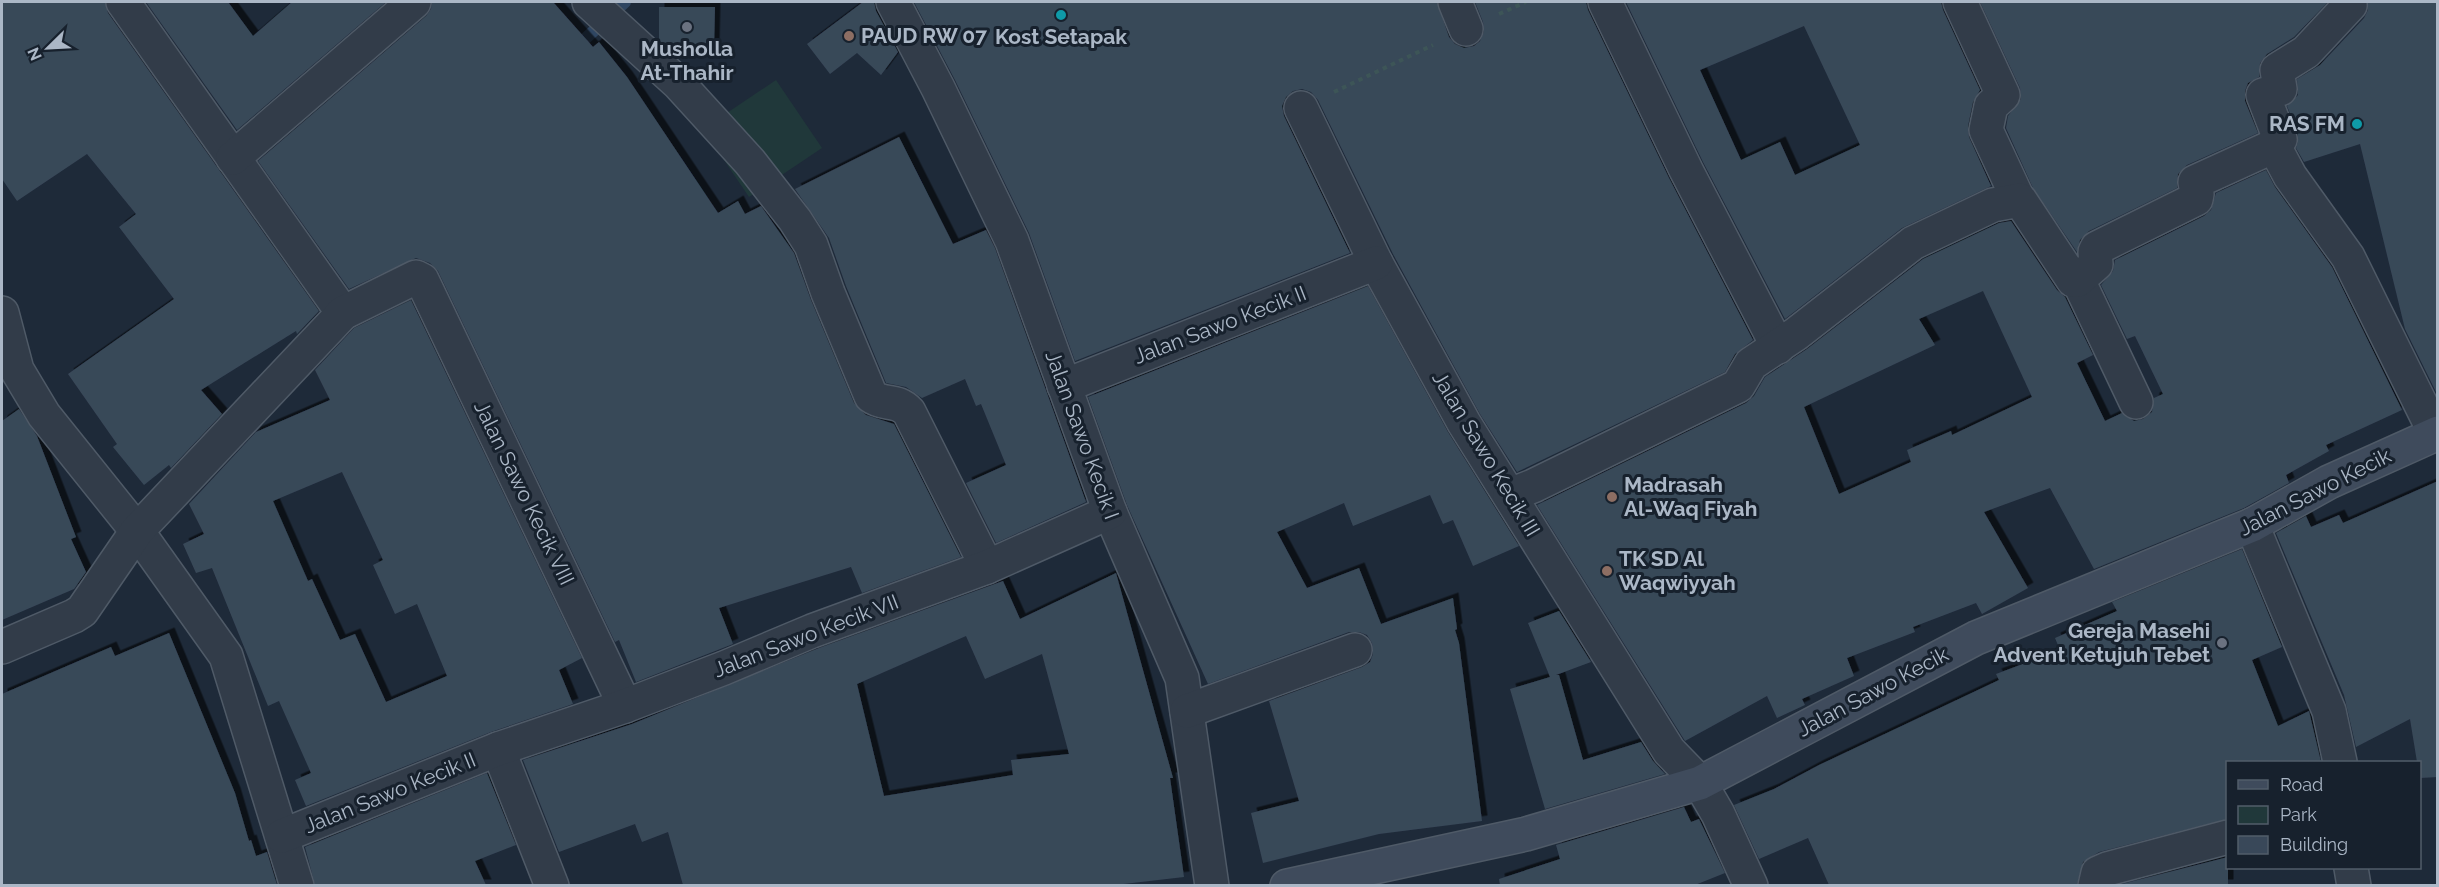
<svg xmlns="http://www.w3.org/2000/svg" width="2439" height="887" font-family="Raleway,sans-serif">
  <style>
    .green { fill: #20383a }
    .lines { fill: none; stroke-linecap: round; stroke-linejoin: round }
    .stream { stroke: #2f4662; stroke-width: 12 }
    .building { fill: #394859; fill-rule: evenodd; filter: url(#shadow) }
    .street-casing { stroke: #4f5a67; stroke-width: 36 }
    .secondary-casing { stroke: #4f5a67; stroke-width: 36 }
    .path { stroke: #3d5557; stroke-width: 4; stroke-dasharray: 4.5 4.5; stroke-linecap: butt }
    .street { stroke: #323c49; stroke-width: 33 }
    .secondary { stroke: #3f4b5c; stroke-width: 33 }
    .culture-dot { fill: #0f9aa8; stroke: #17212d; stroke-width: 2 }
    .worship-dot { fill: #6b7280; stroke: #17212d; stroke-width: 2 }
    .education-dot { fill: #8d6e63; stroke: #17212d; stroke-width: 2 }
    .labels { text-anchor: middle; stroke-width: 6; stroke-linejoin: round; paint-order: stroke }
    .poi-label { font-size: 21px; font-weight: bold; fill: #abb7c6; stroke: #17212d; text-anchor: start }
    .street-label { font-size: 21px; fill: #abb7c6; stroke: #17212d }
  </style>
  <defs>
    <filter id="shadow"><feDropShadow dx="5.5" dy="-5.5" stdDeviation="0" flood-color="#0009"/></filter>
  </defs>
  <rect width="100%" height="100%" fill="#1e2a39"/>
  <!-- green -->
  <polygon class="green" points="776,80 822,148 749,197 703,129"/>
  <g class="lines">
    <!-- stream -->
    <polyline class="stream" points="573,50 625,2"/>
  </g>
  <!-- building -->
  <g class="building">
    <polygon points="2,2 105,2 108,13 319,311 297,334 296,331 201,390 222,414 171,468 169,465 144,485 113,447 117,444 68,374 174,299 119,227 136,214 87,154 17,201 2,179"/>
    <polygon points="146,2 228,2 253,36 292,2 386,2 237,130"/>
    <polygon points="432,2 553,2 593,47 599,42 627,77 718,213 738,201 745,214 761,206 794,253 811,300 854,403 866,415 894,424 961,557 862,593 851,567 719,608 733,644 636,682 619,640 615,642 438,271 430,263 416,258 349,289 258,161 426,16 431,9"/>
    <polygon points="863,2 874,2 876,11 898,52 881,75 857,53 830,74 807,44"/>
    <polygon points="914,2 1437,2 1449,37 1455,44 1464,48 1474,46 1480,41 1484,32 1483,22 1475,2 1586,2 1588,10 1669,178 1753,340 1735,354 1725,372 1517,472 1480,414 1393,254 1318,100 1311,92 1302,89 1293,91 1286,97 1282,106 1284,116 1350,253 1075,361 1029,233 955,80"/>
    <path d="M1626,2H1941L1943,10L1980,90L1973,102L1968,126L1969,137L1991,186L1902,228L1785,319L1703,162ZM1804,26L1860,145L1795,175L1780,142L1741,160L1700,70Z"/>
    <polygon points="1980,2 2328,2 2294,37 2267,54 2260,63 2259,77 2248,83 2245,91 2245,101 2258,133 2187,165 2178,174 2177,188 2089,231 2080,240 2077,252 2033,188 2006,128 2008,116 2021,99 2020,88"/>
    <polygon points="2368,2 2438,2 2438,396 2405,329 2360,144 2304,162 2296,148 2298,142 2298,133 2287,106 2298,95 2297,79 2320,65 2364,18 2368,10"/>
    <polygon points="659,7 715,7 714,48 666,47 659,40"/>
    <polygon points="899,137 953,244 986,230 995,248 1086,502 996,543 966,483 1006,465 981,404 976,406 965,379 922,398 906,387 886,383 846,286 829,238 795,189"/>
    <path d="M2266,170L2275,187L2332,267L2402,410L2326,445L2329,451L2286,475L2289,483L2244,508L2094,569L2050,488L1984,512L2028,588L1982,614L1976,603L1913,627L1915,632L1847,658L1854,676L1802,699L1805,705L1777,718L1767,696L1685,741L1537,505L1746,403L1754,396L1765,377L1807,349L1923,259L1999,223L2011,221L2057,290L2065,297L2093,355L2077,363L2105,421L2122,413L2134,421L2143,419L2152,412L2154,398L2163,394L2135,336L2127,339L2101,285L2113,271L2115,260L2204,216L2211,210L2216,193ZM1983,291L2032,397L1952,435L1951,431L1907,450L1911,462L1839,494L1804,407L1935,345L1919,319Z"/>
    <polygon points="1368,286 1448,432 1519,546 1473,566 1453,520 1443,524 1430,495 1353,526 1344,503 1277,532 1307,588 1359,568 1381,624 1453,598 1457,629 1455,630 1459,643 1482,821 1379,834 1263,863 1251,813 1299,801 1269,701 1362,667 1370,662 1373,654 1372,643 1367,635 1359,632 1349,632 1208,684 1127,505 1088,397"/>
    <path d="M411,300L582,658L559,670L573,704L491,732L306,806L295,780L311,773L279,701L268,706L212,568L196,573L183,544L204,534L189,504L256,432L330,400L315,370L354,328ZM342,472L383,560L373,565L395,614L417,604L447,676L386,702L355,634L340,640L312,579L308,581L273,501Z"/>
    <polygon points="19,409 37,436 76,537 71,539 86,572 74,589 2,620 2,421"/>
    <polygon points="2438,481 2438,777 2420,778 2420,762 2417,762 2410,719 2356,747 2344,695 2276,533 2306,516 2311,527 2339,515 2343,523"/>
    <polygon points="2242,549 2282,647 2252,660 2278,726 2309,711 2321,762 2228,762 2228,819 2099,852 2083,862 2077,885 1829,885 1808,838 1759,859 1734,805 1774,789 1819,765 1999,680 1996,674 2060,650 2055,638 2117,611 2112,602"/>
    <path d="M1116,573L1173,778H1170L1184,877L1115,885H683L668,832L642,842L635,824L559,852L523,760L632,724L819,648L1003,581L1020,619ZM966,636L985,679L1042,654L1069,754L1011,760L1013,775L884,796L857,684Z"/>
    <polygon points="1559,611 1591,662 1556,675 1559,675 1583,760 1641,742 1653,761 1665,774 1545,809 1510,689 1550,677 1528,623"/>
    <polygon points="169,633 235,793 249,841 251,840 256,856 267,852 277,885 2,885 2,694 111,647 115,656"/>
    <polygon points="487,773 516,845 475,861 486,885 315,885 305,847"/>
    <polygon points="1684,807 1691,822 1699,819 1725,873 1695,885 1500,885 1499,879 1560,859 1556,845"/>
    <polygon points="2228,857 2228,885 2118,885"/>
  </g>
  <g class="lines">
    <!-- street casing -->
    <g class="street-casing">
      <g id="street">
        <polyline points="123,2 343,313"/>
        <path d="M589,2L678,83L750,162L795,220L811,245L828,293L871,396C884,406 896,398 909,412L987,567"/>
        <polyline points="893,2 938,88 1012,241 1110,512 1182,678 1212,886"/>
        <polyline points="1455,2 1466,29"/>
        <polyline points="1605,2 1686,170 1778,347"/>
        <polyline points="1960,2 2003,95 1991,106 1986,130 2018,199"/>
        <polyline points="1301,108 1376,263 1464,423 1669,751 1700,783 1718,814 1751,886"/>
        <polyline points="2274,146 2280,139 2263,95 2280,89 2277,70 2306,52 2350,5 2349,2"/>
        <polyline points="233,158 414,2"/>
        <polyline points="2078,280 2136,402"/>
        <polyline points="2,313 17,370 44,415 137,531 226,656 297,886"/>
        <polyline points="1064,386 1376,263"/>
        <polyline points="1510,495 1533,486 1738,386 1751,364 1796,334 1913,243 1993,205 2020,200 2071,277 2073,280 2078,280 2096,264 2095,252 2097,248 2196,199 2197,194 2195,182 2274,146 2290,176 2348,257 2435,433"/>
        <polyline points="2252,525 2329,711 2340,762"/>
        <polyline points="2,647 74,616 82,611 137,531 343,313 416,277 422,280 625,706"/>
        <polyline points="1187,711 1355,650"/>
        <polyline points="498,749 552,886"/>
        <polyline points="282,836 498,749 625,706 724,668 812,631 987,567 1110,512"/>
        <polyline points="2351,868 2354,886"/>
        <polyline points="2095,886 2098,873 2107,869 2228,837"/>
      </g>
    </g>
    <!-- secondary casing -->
    <g class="secondary-casing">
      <polyline id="secondary" points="1287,886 1526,834 1700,783 1976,638 2252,525 2329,482 2438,433"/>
    </g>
    <!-- path -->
    <g class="path">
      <polyline points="1499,14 1526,2"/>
      <polyline points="1334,92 1433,45"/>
    </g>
    <!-- street -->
    <use href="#street" class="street"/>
    <!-- secondary -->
    <use href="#secondary" class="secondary"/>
  </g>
  <!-- markers -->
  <g class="culture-dot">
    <circle cx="1061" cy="15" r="6"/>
    <circle cx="2357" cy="124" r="6"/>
  </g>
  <g class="worship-dot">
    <circle cx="687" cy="27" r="6"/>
    <circle cx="2222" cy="643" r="6"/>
  </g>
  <g class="education-dot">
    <circle cx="849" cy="36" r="6"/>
    <circle cx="1612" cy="497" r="6"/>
    <circle cx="1607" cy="571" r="6"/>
  </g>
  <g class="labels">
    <!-- poi labels -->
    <g class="poi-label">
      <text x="861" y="43">PAUD RW 07</text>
      <text x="1061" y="44" text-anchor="middle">Kost Setapak</text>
      <text x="687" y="56" text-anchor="middle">Musholla<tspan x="687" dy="24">At-Thahir</tspan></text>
      <text x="2345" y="131" text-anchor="end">RAS FM</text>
      <text x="1624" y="492">Madrasah<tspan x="1624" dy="24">Al-Waq Fiyah</tspan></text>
      <text x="1619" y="566">TK SD Al<tspan x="1619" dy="24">Waqwiyyah</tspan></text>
      <text x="2210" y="638" text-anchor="end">Gereja Masehi<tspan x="2210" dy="24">Advent Ketujuh Tebet</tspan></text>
    </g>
    <!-- street labels -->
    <g class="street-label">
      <text transform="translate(1220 325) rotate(-21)" y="7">Jalan Sawo Kecik II</text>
      <text transform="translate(1082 435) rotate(70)" y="7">Jalan Sawo Kecik I</text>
      <text transform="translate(1486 454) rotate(59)" y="7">Jalan Sawo Kecik III</text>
      <text transform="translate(2315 492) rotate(-27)" y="7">Jalan Sawo Kecik</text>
      <text transform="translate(524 493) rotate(64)" y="7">Jalan Sawo Kecik VIII</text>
      <text transform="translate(806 636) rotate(-21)" y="7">Jalan Sawo Kecik VII</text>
      <text transform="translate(1873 692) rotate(-28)" y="7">Jalan Sawo Kecik</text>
      <text transform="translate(390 793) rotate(-22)" y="7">Jalan Sawo Kecik II</text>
    </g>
  </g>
  <!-- border -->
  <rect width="2439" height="887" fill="none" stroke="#abb7c6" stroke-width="6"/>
  <!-- legend -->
  <rect x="2226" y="761" width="195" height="108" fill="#17212d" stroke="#525d6a" stroke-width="1.5"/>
  <rect x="2238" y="780" width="30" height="9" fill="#3f4b5c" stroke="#525d6a" stroke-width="1.5"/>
  <text x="2280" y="791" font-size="18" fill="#abb7c6">Road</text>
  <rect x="2238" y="806" width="30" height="18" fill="#20383a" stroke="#525d6a" stroke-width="1.5"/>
  <text x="2280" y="821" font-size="18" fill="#abb7c6">Park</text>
  <rect x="2238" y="836" width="30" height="18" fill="#394859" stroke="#525d6a" stroke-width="1.5"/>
  <text x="2280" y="851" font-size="18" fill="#abb7c6">Building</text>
  <!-- north arrow -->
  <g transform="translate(48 48) rotate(246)" stroke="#17212d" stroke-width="4.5" paint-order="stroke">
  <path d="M0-4.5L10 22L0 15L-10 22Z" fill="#abb7c6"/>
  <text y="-9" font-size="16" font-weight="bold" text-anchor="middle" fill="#abb7c6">N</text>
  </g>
</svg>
